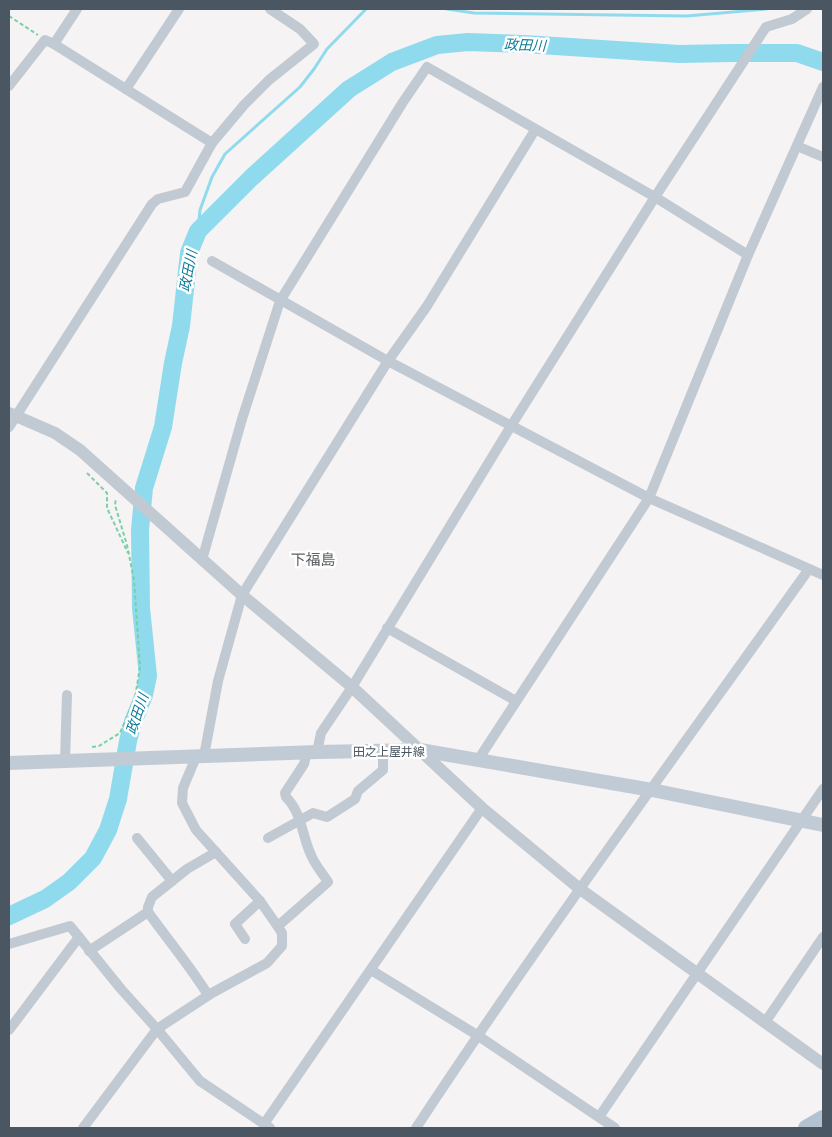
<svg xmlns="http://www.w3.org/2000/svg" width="832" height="1137" font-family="'DM Sans','Noto Sans JP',sans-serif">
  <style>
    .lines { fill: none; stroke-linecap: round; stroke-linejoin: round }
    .stream { stroke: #90daee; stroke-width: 3 }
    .river { stroke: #90daee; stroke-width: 18 }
    .path { stroke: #7ad0a6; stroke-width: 2; stroke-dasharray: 4 2.5; stroke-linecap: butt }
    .minor { stroke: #c1cad2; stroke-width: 10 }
    .tertiary { stroke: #c1cad2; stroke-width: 12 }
    .secondary { stroke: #c1cbd6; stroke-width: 14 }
    .primary { stroke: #b3c2d1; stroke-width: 16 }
    .labels { text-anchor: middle; stroke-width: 5; stroke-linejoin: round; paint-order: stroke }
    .street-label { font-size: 12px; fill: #4a5661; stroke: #fff }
    .water-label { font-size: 14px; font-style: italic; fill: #0c7c9b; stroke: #fff }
    .quarter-label { font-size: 15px; fill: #5f6368; stroke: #fff }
  </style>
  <rect width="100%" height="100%" fill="#f5f3f3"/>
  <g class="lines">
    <!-- stream -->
    <g class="stream">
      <polyline points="447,9 474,13 687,16 766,9"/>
      <polyline points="198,231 200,210 212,177 225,154 300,87 314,69 327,49 366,9"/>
    </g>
    <!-- river -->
    <polyline class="river" points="9,916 45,899 69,882 93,858 108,830 118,799 128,741 133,722 144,695 148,676 141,608 140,530 144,488 163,427 173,363 181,326 189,253 198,231 251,178 349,89 392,62 437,45 468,42 524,44 679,54 732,53 797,53 823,62"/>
    <!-- path -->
    <g class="path">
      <polyline points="9,16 38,35"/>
      <polyline points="87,473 107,493 107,508 128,553"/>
      <polyline points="92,747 99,746 120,733 135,698 140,667 134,580 127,545 115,505 116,498"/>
    </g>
    <!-- minor -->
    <g class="minor">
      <polyline points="54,44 212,143"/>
      <polyline points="9,86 45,40 54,44 77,9"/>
      <polyline points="126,89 179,9"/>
      <polyline points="797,146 823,157"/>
      <polyline points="212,261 388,361 649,498 823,575"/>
      <polyline points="9,427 152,204 158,199 185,192 212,143 244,105 269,80 314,44 300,29 270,9"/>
      <polyline points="202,560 242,419 280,301 403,102 427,67 655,197 748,255"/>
      <polyline points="387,628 516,701"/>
      <polyline points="317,752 321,733 352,687 511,426 655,197 766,27 792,19 807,9"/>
      <polyline points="204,756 218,681 242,595 388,361 427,306 535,130"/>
      <polyline points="478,760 649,498 748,255 823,87"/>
      <polyline points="65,761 67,695"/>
      <polyline points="137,838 172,881"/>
      <polyline points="268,838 313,813 327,817 355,799 358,791 383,770 383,751"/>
      <path d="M148,912C168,940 190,966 208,995"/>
      <path d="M278,926L328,882C323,874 315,865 311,855C302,836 302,813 286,797L285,793L304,764L307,752"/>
      <polyline points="245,939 235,924 260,901"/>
      <polyline points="9,944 70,926 121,989 157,1029 200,1081 270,1128"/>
      <polyline points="89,951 148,912 148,907 152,897 187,869 216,852"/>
      <polyline points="371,970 477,1035 615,1128"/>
      <polyline points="766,1021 823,937"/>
      <polyline points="9,1030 79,937"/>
      <polyline points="599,1117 823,789"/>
      <polyline points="264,1124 482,808"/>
      <polyline points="83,1128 157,1029 212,993 267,963 282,946 282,933 274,921 260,901 196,830 182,803 183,788 196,757"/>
      <path d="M416,1128C541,938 677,754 809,569"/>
    </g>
    <!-- tertiary -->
    <polyline class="tertiary" points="9,413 55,433 80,450 242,595 352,687 482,808 580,889 823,1064"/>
    <!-- secondary -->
    <polyline class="secondary" points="9,763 317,752 420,750 652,790 823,825"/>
    <!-- primary -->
    <polyline class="primary" points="806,1128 823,1118"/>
  </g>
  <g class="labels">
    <!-- street labels -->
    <g class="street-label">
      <text x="389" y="756">田之上屋井線</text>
    </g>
    <!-- water labels -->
    <g class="water-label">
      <text transform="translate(525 45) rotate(2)" y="5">政田川</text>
      <text transform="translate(188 271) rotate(-79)" y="5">政田川</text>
      <text transform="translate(137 714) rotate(-71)" y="5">政田川</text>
    </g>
    <!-- quarter labels -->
    <g class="quarter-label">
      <text x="313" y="565">下福島</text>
    </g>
  </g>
  <!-- border -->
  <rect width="832" height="1137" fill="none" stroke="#4a5661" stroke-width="20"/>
</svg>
